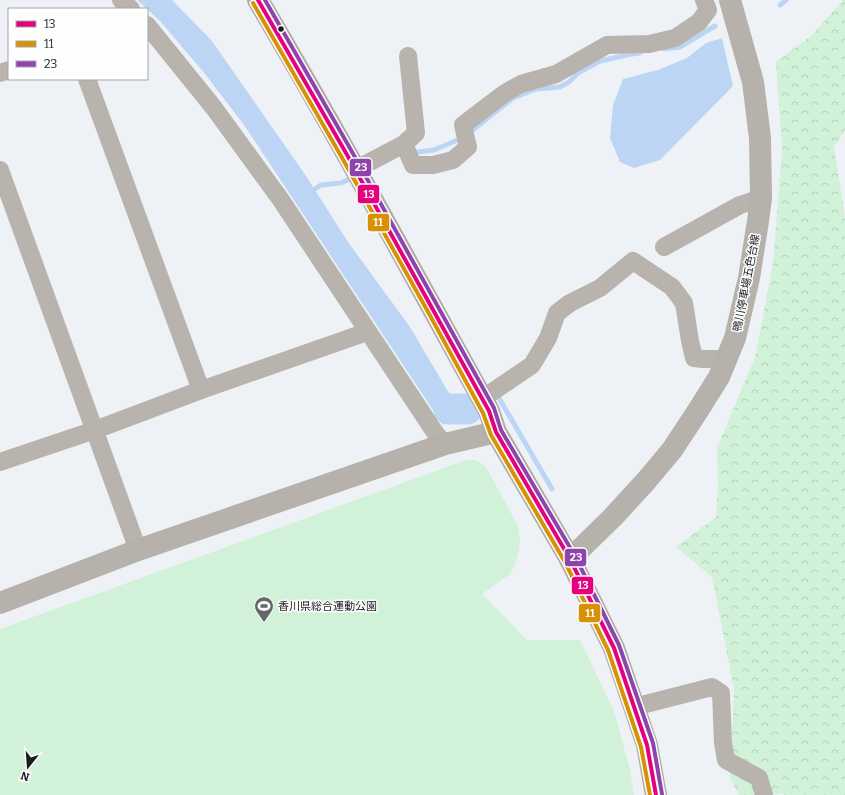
<svg xmlns="http://www.w3.org/2000/svg" width="845" height="795" font-family="Bitter,'Noto Sans JP',serif">
  <style>
    .forest { fill: url(#forest-crowns) }
    .green { fill: #d2f1d9 }
    .water { fill: #bdd5f5 }
    .lines { fill: none; stroke-linecap: round; stroke-linejoin: round }
    .stream { stroke: #bdd5f5; stroke-width: 5 }
    .river { stroke: #bdd5f5; stroke-width: 31 }
    .street { stroke: #b9b3ad; stroke-width: 18 }
    .secondary { stroke: #b7b1ab; stroke-width: 22 }
    .primary { stroke: #b2aca7; stroke-width: 22 }
    .bus-1-casing { stroke: #fefefe; stroke-width: 7 }
    .bus-2-casing { stroke: #fefefe; stroke-width: 7 }
    .bus-3-casing { stroke: #fefefe; stroke-width: 7 }
    .bus-1 { stroke: #e5007d; stroke-width: 4 }
    .bus-2 { stroke: #d69105; stroke-width: 4 }
    .bus-3 { stroke: #8e44ad; stroke-width: 4 }
    .bus-dot { fill: #1a1d1f; stroke: #fefefe; stroke-width: 1.5 }
    .labels { text-anchor: middle; stroke-width: 3; stroke-linejoin: round; paint-order: stroke }
    .street-label { font-size: 11px; fill: #1a1d1f; stroke: #fefefe }
    .poi-label { font-size: 11px; fill: #1a1d1f; stroke: #fefefe; text-anchor: start }
    .line-badge { stroke: #fefefe; stroke-width: 1.5 }
    .badge-label { font-size: 11px; text-anchor: middle; font-weight: bold; fill: #fff }
  </style>
  <defs>
    <pattern id="forest-crowns" width="20" height="18" patternUnits="userSpaceOnUse"><rect width="20" height="18" fill="#d2f1d9"/><path d="M2 6a3 3 0 1 1 6 0M12 15a3 3 0 1 1 6 0" fill="none" stroke="#b4ceba"/></pattern>
  </defs>
  <rect width="100%" height="100%" fill="#eef2f6"/>
  <!-- forest -->
  <polygon class="forest" points="843,0 845,0 845,131 834,147 845,217 845,795 784,795 783,794 772,795 739,795 730,779 734,689 712,577 676,547 716,517 718,483 717,448 755,357 773,264 782,148 776,62 812,35"/>
  <!-- green -->
  <polygon class="green" points="466,460 476,460 486,467 518,526 520,540 519,550 514,567 510,574 482,594 527,640 580,640 614,711 630,770 634,795 0,795 0,629"/>
  <!-- water -->
  <g class="water">
    <polygon points="137,0 172,0 212,41 306,176 348,242 410,327 456,405 460,414 443,425 244,125 205,74 160,21"/>
    <polygon points="722,38 733,86 660,160 634,168 620,162 610,138 613,105 623,79 658,70 687,58 706,43"/>
  </g>
  <g class="lines">
    <!-- stream -->
    <g class="stream">
      <polyline points="780,5 786,0"/>
      <polyline points="664,49 680,47 715,26"/>
      <polyline points="469,133 513,98 536,89 560,87 569,82 578,73 600,61 632,54 640,53"/>
      <polyline points="411,153 434,150 460,139 462,138"/>
      <polyline points="310,192 321,185 341,183 354,177"/>
      <polyline points="496,393 552,489"/>
    </g>
    <!-- river -->
    <polyline class="river" points="449,409 467,409"/>
    <!-- street -->
    <g class="street">
      <polyline points="121,0 131,9"/>
      <polyline points="147,25 214,108 281,200 436,434 445,444"/>
      <polyline points="0,73 9,70"/>
      <polyline points="87,79 201,390"/>
      <polyline points="404,144 413,165 433,165 453,160 468,147 463,125 505,93 521,84 556,74 607,45 649,44 675,38 699,22 708,10 704,0"/>
      <polyline points="0,170 138,550"/>
      <polyline points="356,170 366,164 404,144 416,133 408,56"/>
      <polyline points="664,247 740,205 761,198"/>
      <polyline points="482,399 532,365 548,338 557,313 570,303 600,288 633,261 672,287 684,303 690,341 694,358 703,359 726,359"/>
      <polyline points="0,462 95,430 201,390 367,332"/>
      <polyline points="634,707 712,687 721,693 723,743 726,760 759,778 764,795"/>
    </g>
    <!-- secondary -->
    <g class="secondary">
      <polyline points="570,559 613,517 646,481 672,450 699,409 719,377 735,338 749,278 758,221 761,198 760,138 753,82 730,0"/>
      <polyline points="0,603 138,550 445,444 496,432"/>
    </g>
    <!-- primary -->
    <path class="primary" d="M258,0C338,135 413,273 489,411L496,432L570,559L614,648L647,745L656,795"/>
    <!-- bus-1 casing -->
    <g class="bus-1-casing">
      <polyline id="bus-1" points="258,0 346,153 432,308 489,411 496,432 570,559 614,648 647,745 656,795"/>
    </g>
    <!-- bus-2 casing -->
    <g class="bus-2-casing">
      <polyline id="bus-2" points="253,3 341,156 427,310 483,413 491,435 565,562 608,650 641,747 650,795"/>
    </g>
    <!-- bus-3 casing -->
    <g class="bus-3-casing">
      <polyline id="bus-3" points="265,0 351,150 437,305 494,408 501,430 575,556 619,645 653,743 662,794"/>
    </g>
    <!-- bus-1 -->
    <use href="#bus-1" class="bus-1"/>
    <!-- bus-2 -->
    <use href="#bus-2" class="bus-2"/>
    <!-- bus-3 -->
    <use href="#bus-3" class="bus-3"/>
  </g>
  <!-- icons -->
  <defs>
    <g id="stadium-pin" transform="scale(1)"><path d="M0 17L-7.5 6A9.5 9.5 0 1 1 7.5 6Z" fill="#64686a" stroke="#fefefe"/><path d="M0-5a6.5 5 0 1 0 0 10a6.5 5 0 1 0 0-10ZM-3.5-1.8h7v3.6h-7Z" fill="#fff"/></g>
  </defs>
  <g fill-rule="evenodd">
    <use href="#stadium-pin" x="264" y="606"/>
  </g>
  <!-- markers -->
  <circle class="bus-dot" cx="281" cy="29" r="3.5"/>
  <g class="labels">
    <!-- street labels -->
    <g class="street-label">
      <text transform="translate(746 283) rotate(-79)" y="4">鴨川停車場五色台線</text>
    </g>
    <!-- poi labels -->
    <g class="poi-label">
      <text x="278" y="610">香川県総合運動公園</text>
    </g>
  </g>
  <g class="line-badge">
    <rect x="349" y="158" width="23" height="19" rx="4" fill="#8e44ad"/>
    <rect x="357" y="184" width="23" height="20" rx="4" fill="#e5007d"/>
    <rect x="367" y="213" width="23" height="19" rx="4" fill="#d69105"/>
    <rect x="564" y="548" width="23" height="19" rx="4" fill="#8e44ad"/>
    <rect x="571" y="576" width="23" height="19" rx="4" fill="#e5007d"/>
    <rect x="578" y="603" width="23" height="20" rx="4" fill="#d69105"/>
  </g>
  <g class="badge-label">
    <text x="361" y="171">23</text>
    <text x="369" y="198">13</text>
    <text x="378" y="226">11</text>
    <text x="576" y="561">23</text>
    <text x="583" y="589">13</text>
    <text x="590" y="617">11</text>
  </g>
  <!-- legend -->
  <rect x="8" y="8" width="140" height="72" fill="#fefefe" stroke="#a3a4a5"/>
  <rect x="16" y="21" width="20" height="6" fill="#e5007d" stroke="#a3a4a5"/>
  <text x="44" y="28" font-size="12" fill="#1a1d1f">13</text>
  <rect x="16" y="41" width="20" height="6" fill="#d69105" stroke="#a3a4a5"/>
  <text x="44" y="48" font-size="12" fill="#1a1d1f">11</text>
  <rect x="16" y="61" width="20" height="6" fill="#8e44ad" stroke="#a3a4a5"/>
  <text x="44" y="68" font-size="12" fill="#1a1d1f">23</text>
  <!-- north arrow -->
  <g transform="translate(28 767) rotate(197)" stroke="#fefefe" stroke-width="3" paint-order="stroke">
  <path d="M0-3L7 15L0 10L-7 15Z" fill="#1a1d1f"/>
  <text y="-6" font-size="11" font-weight="bold" text-anchor="middle" fill="#1a1d1f">N</text>
  </g>
</svg>
